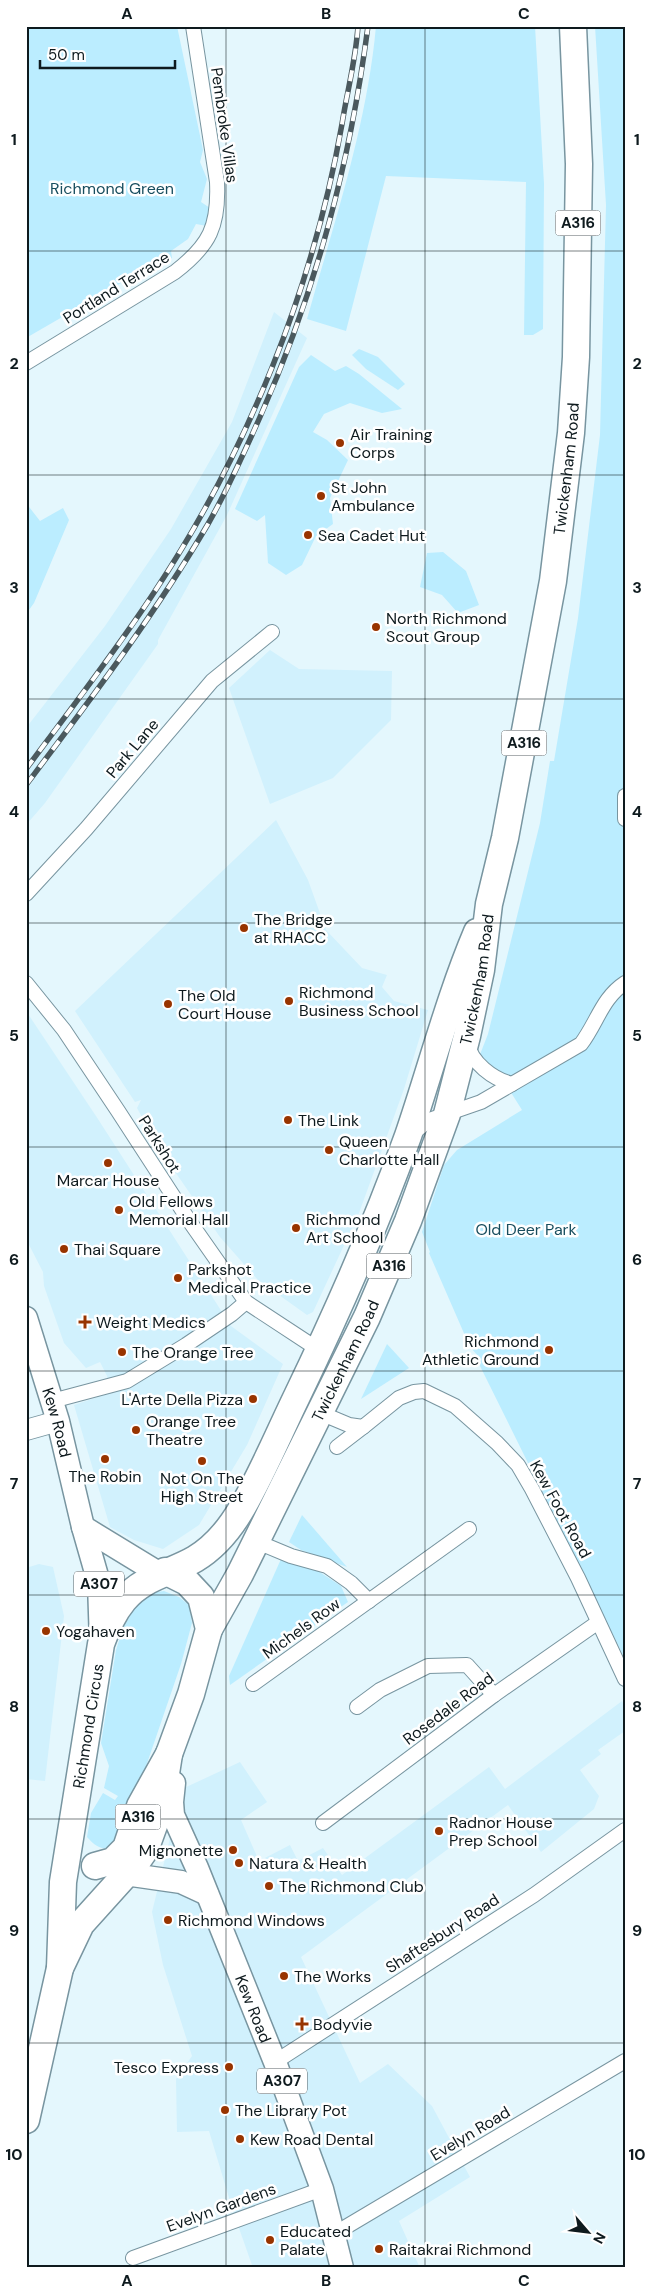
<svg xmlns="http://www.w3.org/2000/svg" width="651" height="2294" font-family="'DM Sans',sans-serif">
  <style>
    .built { fill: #d1f1fd }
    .green { fill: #bbedff }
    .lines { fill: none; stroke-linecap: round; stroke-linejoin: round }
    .street-casing { stroke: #7895a0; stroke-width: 16 }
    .secondary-casing { stroke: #7895a0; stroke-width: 22 }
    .primary-casing { stroke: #7895a0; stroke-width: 25 }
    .highway-casing { stroke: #7895a0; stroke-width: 29 }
    .street { stroke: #fff; stroke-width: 14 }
    .secondary { stroke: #fff; stroke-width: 20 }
    .primary { stroke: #fff; stroke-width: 22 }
    .highway { stroke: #fff; stroke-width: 26 }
    .rail-casing { stroke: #4b595e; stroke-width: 5.5 }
    .rail { stroke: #fff; stroke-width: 4; stroke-dasharray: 11; stroke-linecap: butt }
    .grid { fill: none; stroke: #0e1a1e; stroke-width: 1; stroke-opacity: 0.55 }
    .poi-dot { fill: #983400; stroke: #fff; stroke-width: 2 }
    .labels { text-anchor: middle; stroke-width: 5; stroke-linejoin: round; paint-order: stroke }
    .shield { fill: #fff; stroke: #565f62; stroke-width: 1 }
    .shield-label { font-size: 15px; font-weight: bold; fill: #0e1a1e }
    .street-label { font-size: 16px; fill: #0e1a1e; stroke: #fff }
    .park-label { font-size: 16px; fill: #184e5f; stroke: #fff }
    .poi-label { font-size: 16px; fill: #0e1a1e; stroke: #fff; text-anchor: start }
    .neatline { fill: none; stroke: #0e1a1e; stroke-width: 2 }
    .grid-label { font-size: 16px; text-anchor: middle; font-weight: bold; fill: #0e1a1e }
  </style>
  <rect width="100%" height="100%" fill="#e4f7fd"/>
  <!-- built -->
  <g class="built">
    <polygon points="274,312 307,338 227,515 158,640 158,644 45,803 26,825 26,728 105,626 171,529 232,422"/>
    <polygon points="270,650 299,669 392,671 391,720 333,778 270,804 229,688"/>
    <polygon points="276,820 308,880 326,930 362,968 387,975 382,987 394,1001 428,1010 404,1089 359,1213 313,1312 307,1315 258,1280 220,1237 160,1150 137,1108 141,1100 135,1102 75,1011"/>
    <polygon points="26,1011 96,1116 231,1326 283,1364 247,1445 199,1525 163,1549 134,1540 110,1527 74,1405 110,1393 107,1376 100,1362 86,1368 64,1343 44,1286 43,1272 26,1239"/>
    <polygon points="39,1564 53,1567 64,1616 45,1781 26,1779 26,1568"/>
    <polygon points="622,1701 625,1708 625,1731 598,1750 601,1754 580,1770 599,1796 594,1809 541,1852 508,1805 301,1957 360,2083 388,2064 432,2106 470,2177 399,2221 420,2268 253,2268 233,2211 209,2131 177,2132 176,2079 192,2056 163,1965 152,1912 182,1789 240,1762 267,1802 241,1820 259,1861 290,1845 298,1861 323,1848 342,1875 489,1767 505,1789"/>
  </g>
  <!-- green -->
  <g class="green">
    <polygon points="26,26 177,26 203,150 200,162 207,179 201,202 210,208 207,226 196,224 188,239 171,251 172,258 149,273 140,272 26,338"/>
    <path d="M376,26H535L544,184L543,329L533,335H524L526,182L386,176L346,331L307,319C334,223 367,126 376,26Z"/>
    <polygon points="595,26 625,26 625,1659 480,1366 479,1357 470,1347 429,1253 430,1252 422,1232 444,1165 457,1150 522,1110 498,1072 479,1057 488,1034 540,823 550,761 554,761 578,618 600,435 606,205"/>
    <polygon points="359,349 378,357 405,384 398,390 366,369 352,355"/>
    <polygon points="311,355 335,371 346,366 359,374 402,409 382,413 350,403 324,414 313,432 327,440 348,460 330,498 333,524 316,536 302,565 286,575 268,563 265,515 257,521 235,509 299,367"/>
    <polygon points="26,503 40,521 63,508 69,520 34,603 26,614"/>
    <polygon points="443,552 466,571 479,605 458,613 442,595 420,587 427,553"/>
    <polygon points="387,1344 409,1368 361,1399"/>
    <polygon points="302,1515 347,1567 301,1550 289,1542"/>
    <polygon points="281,1559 315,1569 341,1586 348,1602 230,1685 229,1676"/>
    <path d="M164,1591L179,1597L189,1605L192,1623L181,1664L128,1819L115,1848C101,1850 96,1847 87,1837L91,1813L103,1793L115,1800L118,1796L104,1788L109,1766L101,1743L116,1650L123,1628L137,1604L150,1593Z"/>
  </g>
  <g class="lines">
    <!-- street casing -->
    <g class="street-casing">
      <g id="street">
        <path d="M26,363L175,272C210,245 219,226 217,182L193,26"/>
        <polyline points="625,796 625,819"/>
        <polyline points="26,894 86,829 212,681 272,632"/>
        <polyline points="26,983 64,1030 118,1111 190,1222 246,1302 319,1350"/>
        <path d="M467,1042C471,1063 493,1079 512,1084"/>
        <path d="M412,1134L429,1120L481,1102L581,1044C597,1023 602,998 625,983"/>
        <polyline points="52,1401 127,1381 186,1345 232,1314 246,1302"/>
        <polyline points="318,1412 349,1425 363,1427 399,1398 414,1392 424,1391 455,1406 497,1443 518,1465 532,1489 578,1578 625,1679"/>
        <polyline points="337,1447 363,1427"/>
        <polyline points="255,1541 291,1556 327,1566 351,1583 369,1601"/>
        <polyline points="253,1684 469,1529"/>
        <polyline points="357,1707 380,1690 428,1666 467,1665 494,1695"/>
        <polyline points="323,1823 494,1695 597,1623"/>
        <polyline points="275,2062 534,1895 625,1830"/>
        <polyline points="334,2234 625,2061"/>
        <polyline points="133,2258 322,2189"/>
      </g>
    </g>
    <!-- secondary casing -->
    <g class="secondary-casing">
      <polyline id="secondary" points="26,1430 58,1421"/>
    </g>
    <!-- primary casing -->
    <g class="primary-casing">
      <g id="primary">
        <path id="s1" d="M26,1318L58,1421L83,1527L99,1583L101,1643"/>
        <polyline points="83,1527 160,1574"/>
        <path id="s2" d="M174,1783L172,1802L173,1815L197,1868L275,2062L322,2189L342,2268"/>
        <polyline points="125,1874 181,1882 207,1894"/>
      </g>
    </g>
    <!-- highway casing -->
    <g class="highway-casing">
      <g id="highway">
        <path id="s3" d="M209,1629L240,1574L367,1317L408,1221L447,1114L467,1036L481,970L489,904L505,838L553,581L571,433L576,357L579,164L573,26"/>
        <polyline points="95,1866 113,1861 126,1848 140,1806 169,1754 191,1694 209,1629 201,1597 187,1582 165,1571"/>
        <path id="s4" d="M60,1968L63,1882L101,1644C107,1628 113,1613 124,1600C143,1577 171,1573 195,1559C215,1547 231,1527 242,1508C263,1472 279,1433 297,1396C338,1311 376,1225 408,1136C431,1069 449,998 477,932"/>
        <polyline points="26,2120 60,1968 81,1924 136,1863 145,1850 161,1806 169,1754"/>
      </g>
    </g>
    <!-- street -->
    <use href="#street" class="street"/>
    <!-- secondary -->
    <use href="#secondary" class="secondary"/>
    <!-- primary -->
    <use href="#primary" class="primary"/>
    <!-- highway -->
    <use href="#highway" class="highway"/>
    <!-- rail casing -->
    <g class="rail-casing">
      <g id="rail">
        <path d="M26,769C70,710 115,652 155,591C247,452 313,289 342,124C347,92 356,59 358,26"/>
        <path d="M26,785C90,700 154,616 208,524C228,489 244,453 260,417C316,290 350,164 368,26"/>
      </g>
    </g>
    <!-- rail -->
    <use href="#rail" class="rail"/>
  </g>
  <!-- grid -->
  <path class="grid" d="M226,26V2268M425,26V2268M26,251H625M26,475H625M26,699H625M26,923H625M26,1147H625M26,1371H625M26,1595H625M26,1819H625M26,2043H625"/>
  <!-- markers -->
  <g class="poi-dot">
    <circle cx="340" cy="443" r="5"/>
    <circle cx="321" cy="496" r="5"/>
    <circle cx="308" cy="535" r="5"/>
    <circle cx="376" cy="627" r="5"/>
    <circle cx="244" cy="928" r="5"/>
    <circle cx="289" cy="1001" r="5"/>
    <circle cx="168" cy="1004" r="5"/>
    <circle cx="288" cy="1120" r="5"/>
    <circle cx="329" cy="1150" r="5"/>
    <circle cx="108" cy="1163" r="5"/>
    <circle cx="119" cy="1210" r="5"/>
    <circle cx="296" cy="1228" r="5"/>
    <circle cx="64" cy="1249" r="5"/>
    <circle cx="178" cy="1278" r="5"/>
    <path d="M82.5 1314.5h5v5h5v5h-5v5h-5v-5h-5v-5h5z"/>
    <circle cx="549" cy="1350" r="5"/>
    <circle cx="122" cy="1352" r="5"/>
    <circle cx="253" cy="1399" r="5"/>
    <circle cx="136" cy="1430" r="5"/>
    <circle cx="105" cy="1459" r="5"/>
    <circle cx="202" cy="1461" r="5"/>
    <circle cx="46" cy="1631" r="5"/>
    <circle cx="439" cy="1831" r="5"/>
    <circle cx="233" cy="1850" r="5"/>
    <circle cx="239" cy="1863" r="5"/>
    <circle cx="269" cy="1886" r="5"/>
    <circle cx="168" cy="1920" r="5"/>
    <circle cx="284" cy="1976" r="5"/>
    <path d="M299.5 2016.5h5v5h5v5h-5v5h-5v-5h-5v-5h5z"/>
    <circle cx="229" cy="2067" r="5"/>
    <circle cx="225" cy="2110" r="5"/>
    <circle cx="240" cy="2139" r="5"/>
    <circle cx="270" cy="2240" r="5"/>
    <circle cx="379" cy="2249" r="5"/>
  </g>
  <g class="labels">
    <!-- shield labels -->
    <g class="shield">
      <rect x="555.5" y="210.5" width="45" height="25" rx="4"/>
      <rect x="501.5" y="730.5" width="45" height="25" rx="4"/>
      <rect x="366.5" y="1253.5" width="45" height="25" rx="4"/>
      <rect x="74" y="1571.5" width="50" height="25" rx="4"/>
      <rect x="115.5" y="1804.5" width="45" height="25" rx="4"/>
      <rect x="257" y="2068.5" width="50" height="25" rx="4"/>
    </g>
    <g class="shield-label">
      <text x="578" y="228">A316</text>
      <text x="524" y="748">A316</text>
      <text x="389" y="1271">A316</text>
      <text x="99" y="1589">A307</text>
      <text x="138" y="1822">A316</text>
      <text x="282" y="2086">A307</text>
    </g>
    <!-- street labels -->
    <g class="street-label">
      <text transform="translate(225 125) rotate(82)" y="6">Pembroke Villas</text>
      <text transform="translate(116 287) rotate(-32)" y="6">Portland Terrace</text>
      <text dy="6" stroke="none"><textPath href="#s3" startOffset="1225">Twickenham Road</textPath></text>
      <text transform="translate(132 748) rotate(-50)" y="6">Park Lane</text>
      <text dy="6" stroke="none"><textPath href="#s3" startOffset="706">Twickenham Road</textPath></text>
      <text transform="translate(160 1144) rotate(58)" y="6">Parkshot</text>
      <text dy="6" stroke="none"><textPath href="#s3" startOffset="301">Twickenham Road</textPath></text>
      <text dy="6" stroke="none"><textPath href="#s1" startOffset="109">Kew Road</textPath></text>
      <text transform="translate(561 1509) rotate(61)" y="6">Kew Foot Road</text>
      <text transform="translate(301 1628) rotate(-36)" y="6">Michels Row</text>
      <text transform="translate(448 1708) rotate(-37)" y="6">Rosedale Road</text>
      <text dy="6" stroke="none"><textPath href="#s4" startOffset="244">Richmond Circus</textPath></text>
      <text transform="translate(442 1933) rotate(-33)" y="6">Shaftesbury Road</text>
      <text dy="6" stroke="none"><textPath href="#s2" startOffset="242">Kew Road</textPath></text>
      <text transform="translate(470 2133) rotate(-31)" y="6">Evelyn Road</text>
      <text transform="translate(221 2207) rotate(-20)" y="6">Evelyn Gardens</text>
    </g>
    <!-- park labels -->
    <g class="park-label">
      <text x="112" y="194">Richmond Green</text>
      <text x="526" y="1235">Old Deer Park</text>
    </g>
    <!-- poi labels -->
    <g class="poi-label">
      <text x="350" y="440">Air Training<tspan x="350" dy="18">Corps</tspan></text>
      <text x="331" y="493">St John<tspan x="331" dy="18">Ambulance</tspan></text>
      <text x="318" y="541">Sea Cadet Hut</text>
      <text x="386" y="624">North Richmond<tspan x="386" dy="18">Scout Group</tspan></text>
      <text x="254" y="925">The Bridge<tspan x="254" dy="18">at RHACC</tspan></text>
      <text x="299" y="998">Richmond<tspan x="299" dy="18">Business School</tspan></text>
      <text x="178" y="1001">The Old<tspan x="178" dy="18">Court House</tspan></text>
      <text x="298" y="1126">The Link</text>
      <text x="339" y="1147">Queen<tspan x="339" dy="18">Charlotte Hall</tspan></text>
      <text x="108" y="1186" text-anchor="middle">Marcar House</text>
      <text x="129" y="1207">Old Fellows<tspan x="129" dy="18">Memorial Hall</tspan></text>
      <text x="306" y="1225">Richmond<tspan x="306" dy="18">Art School</tspan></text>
      <text x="74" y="1255">Thai Square</text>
      <text x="188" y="1275">Parkshot<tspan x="188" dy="18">Medical Practice</tspan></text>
      <text x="96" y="1328">Weight Medics</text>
      <text x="539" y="1347" text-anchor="end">Richmond<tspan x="539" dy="18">Athletic Ground</tspan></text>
      <text x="132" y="1358">The Orange Tree</text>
      <text x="243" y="1405" text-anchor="end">L'Arte Della Pizza</text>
      <text x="146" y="1427">Orange Tree<tspan x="146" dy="18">Theatre</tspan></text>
      <text x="105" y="1482" text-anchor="middle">The Robin</text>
      <text x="202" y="1484" text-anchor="middle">Not On The<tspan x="202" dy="18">High Street</tspan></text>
      <text x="56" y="1637">Yogahaven</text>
      <text x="449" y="1828">Radnor House<tspan x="449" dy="18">Prep School</tspan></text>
      <text x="223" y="1856" text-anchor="end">Mignonette</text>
      <text x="249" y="1869">Natura &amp; Health</text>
      <text x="279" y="1892">The Richmond Club</text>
      <text x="178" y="1926">Richmond Windows</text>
      <text x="294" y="1982">The Works</text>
      <text x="313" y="2030">Bodyvie</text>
      <text x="219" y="2073" text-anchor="end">Tesco Express</text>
      <text x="235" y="2116">The Library Pot</text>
      <text x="250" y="2145">Kew Road Dental</text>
      <text x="280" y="2237">Educated<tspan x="280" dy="18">Palate</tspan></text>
      <text x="389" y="2255">Raitakrai Richmond</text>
    </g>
  </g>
  <!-- border -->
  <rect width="651" height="2294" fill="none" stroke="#ffffff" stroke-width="55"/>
  <!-- north arrow -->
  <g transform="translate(588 2232) rotate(118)" stroke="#ffffff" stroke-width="4" paint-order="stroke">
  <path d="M0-4L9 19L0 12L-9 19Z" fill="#0e1a1e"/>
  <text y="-8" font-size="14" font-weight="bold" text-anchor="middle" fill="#0e1a1e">N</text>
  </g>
  <!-- scale -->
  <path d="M40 60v8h135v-8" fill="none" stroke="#0e1a1e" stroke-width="2.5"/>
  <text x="48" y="60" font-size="15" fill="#0e1a1e" stroke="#ffffff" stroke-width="4" paint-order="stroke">50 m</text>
  <rect x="28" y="28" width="596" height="2238" class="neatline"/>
  <g class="grid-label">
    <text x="127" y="19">A</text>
    <text x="326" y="19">B</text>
    <text x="524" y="19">C</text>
    <text x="14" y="145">1</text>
    <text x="637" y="145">1</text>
    <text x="14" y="369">2</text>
    <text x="637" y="369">2</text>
    <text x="14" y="593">3</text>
    <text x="637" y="593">3</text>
    <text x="14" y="817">4</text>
    <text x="637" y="817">4</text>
    <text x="14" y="1041">5</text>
    <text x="637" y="1041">5</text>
    <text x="14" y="1265">6</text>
    <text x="637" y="1265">6</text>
    <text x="14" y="1489">7</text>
    <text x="637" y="1489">7</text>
    <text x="14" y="1712">8</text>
    <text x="637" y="1712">8</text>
    <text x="14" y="1936">9</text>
    <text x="637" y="1936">9</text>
    <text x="14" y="2160">10</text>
    <text x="637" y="2160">10</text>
    <text x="127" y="2286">A</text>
    <text x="326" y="2286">B</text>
    <text x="524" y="2286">C</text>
  </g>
</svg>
